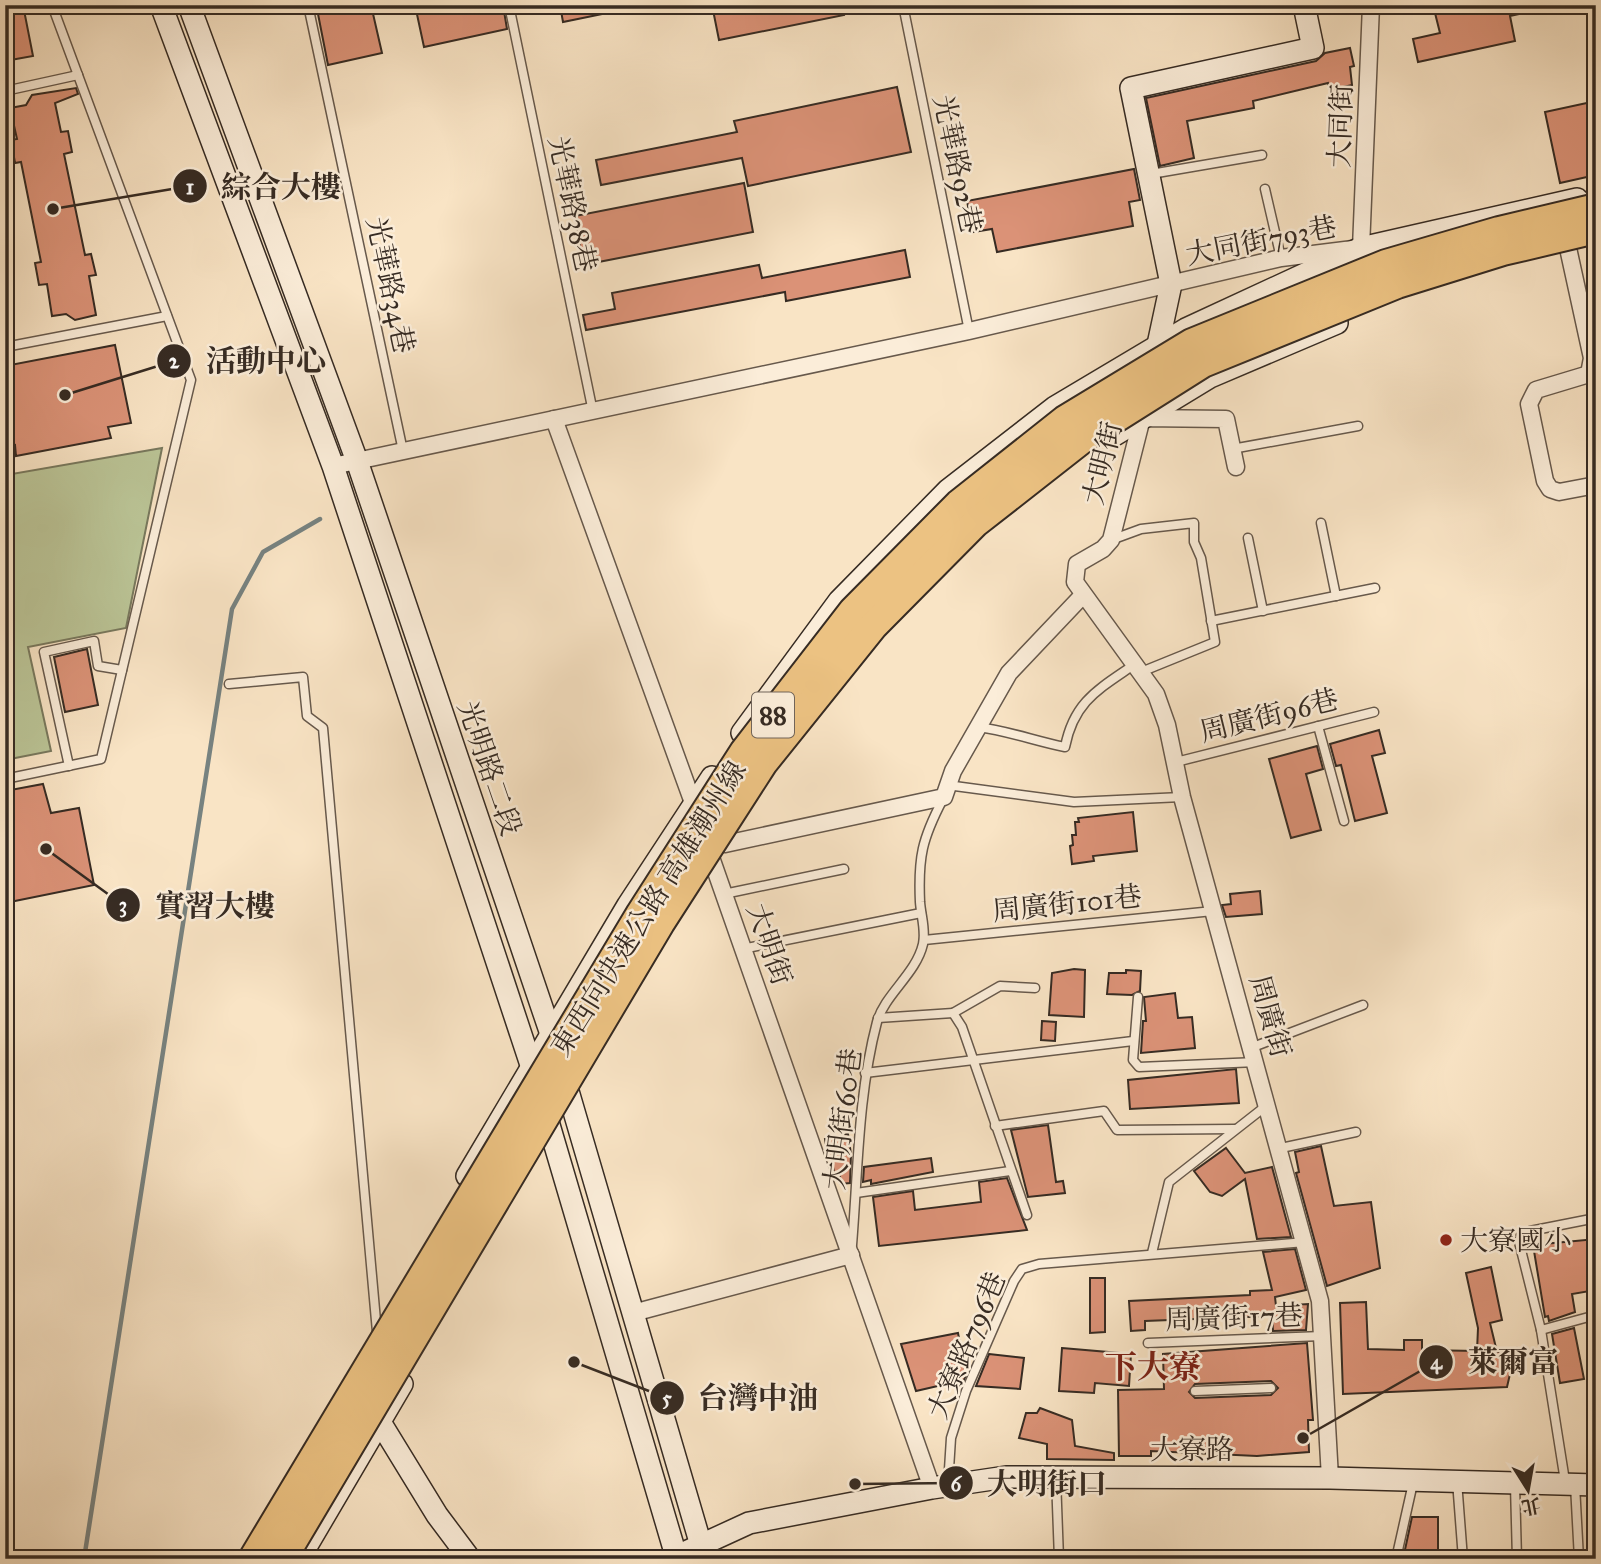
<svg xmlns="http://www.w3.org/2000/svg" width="1601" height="1564" font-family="'IM FELL Great Primer','Noto Serif TC',serif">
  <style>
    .green { fill: #bbc597; stroke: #78785d; stroke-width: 2 }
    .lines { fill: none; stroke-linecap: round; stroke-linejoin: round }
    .stream { stroke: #778280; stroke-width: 4.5 }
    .building { fill: #db9277; stroke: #362b23; stroke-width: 2; fill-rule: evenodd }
    .lane-casing { stroke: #67594c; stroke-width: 11 }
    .street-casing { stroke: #67594c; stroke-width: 19 }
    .secondary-casing { stroke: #362b23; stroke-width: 24 }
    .lane { stroke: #fbedd9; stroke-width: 8 }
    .street { stroke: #fbedd9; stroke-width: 16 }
    .secondary { stroke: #fbedd9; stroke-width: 21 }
    .highway-bridge-casing { stroke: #362b23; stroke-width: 32; stroke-linecap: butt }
    .highway-bridge { stroke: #ecc282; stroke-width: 28 }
    .poi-dot { fill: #8f2418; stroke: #fbedd9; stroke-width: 2.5 }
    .labels { text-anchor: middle; stroke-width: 5; stroke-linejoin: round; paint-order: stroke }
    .shield { fill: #fbedd9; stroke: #71655a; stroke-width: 2 }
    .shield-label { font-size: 26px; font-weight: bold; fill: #362b23 }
    .street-label { font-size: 28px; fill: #362b23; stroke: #fbedd9 }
    .poi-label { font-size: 28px; fill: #362b23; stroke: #fbedd9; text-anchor: start }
    .quarter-label { font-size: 32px; font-weight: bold; fill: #7a1f14; stroke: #fbedd9 }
    .leader { fill: none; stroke: #362b23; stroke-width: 2.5 }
    .callout-dot { fill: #362b23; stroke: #fbedd9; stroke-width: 2.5 }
    .mark-label { font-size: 21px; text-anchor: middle; font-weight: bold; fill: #fff }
    .callout-label { font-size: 30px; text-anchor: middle; font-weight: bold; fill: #362b23; stroke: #fbedd9; stroke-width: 5; stroke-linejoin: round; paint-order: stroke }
  </style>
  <rect width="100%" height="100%" fill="#f9e4c5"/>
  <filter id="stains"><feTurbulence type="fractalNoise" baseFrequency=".00286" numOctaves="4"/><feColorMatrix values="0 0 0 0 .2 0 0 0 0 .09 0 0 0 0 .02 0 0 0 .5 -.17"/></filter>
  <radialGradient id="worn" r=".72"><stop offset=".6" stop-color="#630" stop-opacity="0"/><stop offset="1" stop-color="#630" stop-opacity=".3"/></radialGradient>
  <!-- green -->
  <polygon class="green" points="162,448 126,628 28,647 51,751 5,760 5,501 11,500 6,475"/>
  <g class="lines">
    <!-- stream -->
    <polyline class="stream" points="84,1559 232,609 263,552 320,519"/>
  </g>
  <!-- building -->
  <g class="building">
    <polygon points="5,5 23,5 33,56 5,61"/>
    <polygon points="359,5 371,5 382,53 328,65 318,14"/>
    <polygon points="415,5 503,5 507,29 424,47"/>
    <polygon points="560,5 616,5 617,11 563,22"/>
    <polygon points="712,5 842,5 844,15 719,40"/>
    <polygon points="1433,5 1533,5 1533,11 1510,16 1515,41 1418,62 1413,39 1440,33"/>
    <polygon points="1350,48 1354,66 1350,67 1352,85 1330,90 1328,83 1253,101 1254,108 1187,121 1194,158 1160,166 1146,98 1316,61 1325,53"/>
    <polygon points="897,87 911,152 748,186 742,158 601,185 596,160 737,132 734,121"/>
    <polygon points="76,88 78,94 55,103 61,132 68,131 72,152 64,154 85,255 91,254 96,275 89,276 96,315 75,320 66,314 52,316 47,284 39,285 35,263 41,262 21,162 15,163 11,140 17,139 10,108 26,105 32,95"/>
    <polygon points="1596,101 1596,175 1560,183 1545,112"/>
    <polygon points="1134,169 1140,200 1129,202 1133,226 997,252 992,229 973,232 967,201"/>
    <polygon points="744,183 753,232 583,265 575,216"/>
    <polygon points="905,250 910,277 786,301 785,292 586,330 583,315 615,309 612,293 759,265 762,278"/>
    <polygon points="115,345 131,423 108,427 111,438 16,456 15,445 5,447 5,366"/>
    <polygon points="87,649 98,705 65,712 54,657"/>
    <polygon points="1379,730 1385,753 1372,756 1387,813 1355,821 1341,765 1336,766 1330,744"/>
    <polygon points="1317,746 1323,769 1306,774 1321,830 1291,838 1269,759"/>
    <polygon points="43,784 51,813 79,808 94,885 5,903 5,791"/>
    <polygon points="1133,812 1137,851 1093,856 1094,861 1072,864 1070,846 1073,845 1072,835 1076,835 1075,822 1079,822 1078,818"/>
    <polygon points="1260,891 1262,914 1226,917 1222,905 1231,904 1230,894"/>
    <polygon points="1074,969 1085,970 1084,1017 1049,1015 1052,973"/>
    <polygon points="1126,970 1141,971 1140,991 1132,995 1107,994 1109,973 1126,973"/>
    <polygon points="1175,993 1178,1018 1192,1017 1195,1048 1141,1053 1143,1021 1146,1021 1144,997"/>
    <polygon points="1042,1021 1056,1022 1055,1041 1041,1040"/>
    <polygon points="1236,1069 1239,1103 1130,1109 1128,1080"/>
    <polygon points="1048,1125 1056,1182 1063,1181 1065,1193 1028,1197 1011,1130"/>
    <polygon points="848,1134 851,1154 850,1183 840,1184 840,1177 835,1178 831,1156 828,1157 825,1139"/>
    <polygon points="1321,1146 1334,1206 1371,1202 1380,1268 1327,1286 1296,1173 1299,1172 1295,1152"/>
    <polygon points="1226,1148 1245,1173 1272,1167 1291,1237 1257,1239 1245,1179 1222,1196 1210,1192 1194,1171"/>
    <polygon points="931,1158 933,1172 871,1184 871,1180 863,1182 864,1167"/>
    <polygon points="1007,1178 1027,1230 879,1246 873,1197 913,1191 915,1210 981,1202 979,1182"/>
    <polygon points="1596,1239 1596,1290 1572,1294 1575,1312 1549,1321 1548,1316 1545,1317 1533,1245"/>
    <polygon points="1295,1249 1306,1290 1275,1297 1276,1306 1308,1304 1306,1330 1273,1331 1272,1316 1145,1321 1145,1330 1131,1331 1129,1301 1250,1295 1250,1291 1272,1290 1263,1252"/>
    <polygon points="1491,1267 1502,1320 1490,1323 1497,1352 1516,1348 1507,1387 1343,1394 1340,1303 1366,1302 1368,1349 1404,1350 1404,1340 1422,1340 1422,1350 1477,1351 1478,1328 1466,1273"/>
    <polygon points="1090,1278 1105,1278 1105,1332 1090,1333"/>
    <polygon points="1574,1328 1584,1379 1560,1383 1552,1334"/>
    <polygon points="958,1333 966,1375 964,1380 916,1391 901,1344"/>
    <path d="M1307,1343L1313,1420H1308L1309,1452L1257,1456L1151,1451V1456H1119L1118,1390L1164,1389L1163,1354ZM1271,1381L1278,1388L1271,1395L1195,1398L1189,1392L1195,1384Z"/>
    <polygon points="1062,1348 1131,1354 1129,1386 1095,1383 1094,1393 1059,1391"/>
    <polygon points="989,1354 1024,1358 1020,1389 976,1386"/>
    <polygon points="1040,1408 1072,1420 1075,1446 1114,1453 1114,1460 1047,1459 1047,1444 1019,1438 1026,1413 1037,1413"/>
    <polygon points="1412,1517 1438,1517 1438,1559 1403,1559"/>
  </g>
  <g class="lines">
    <!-- lane casing -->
    <g class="lane-casing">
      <g id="lane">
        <polyline points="308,5 403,451"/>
        <polyline points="509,5 593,412"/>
        <polyline points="903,5 969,331"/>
        <polyline points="5,91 78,75"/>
        <polyline points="1151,174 1262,155"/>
        <polyline points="1265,189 1281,258"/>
        <polyline points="5,347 167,316"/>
        <polyline points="1232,449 1358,426"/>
        <polyline points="1321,523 1336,596"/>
        <polyline points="1248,538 1263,611"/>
        <polyline points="1111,540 1141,529 1194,523 1194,542 1201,558 1215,642 1141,672"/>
        <polyline points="1211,621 1375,588"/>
        <polyline points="229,684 303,677 307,716 323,728 377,1332"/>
        <polyline points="1318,726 1344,821"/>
        <path d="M978,727C1009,731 1035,741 1065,747C1074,701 1099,689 1135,664"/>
        <polyline points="1176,762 1374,712"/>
        <polyline points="69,766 44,652 94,641 98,666 122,670"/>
        <polyline points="5,779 101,759 191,380 52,5"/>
        <polyline points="947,785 1074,802 1182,797"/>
        <polyline points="724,894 844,869"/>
        <polyline points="924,940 1213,911"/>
        <polyline points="742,949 921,913"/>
        <polyline points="1138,997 1133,1060 1139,1067 1257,1062"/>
        <polyline points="878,1018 953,1013"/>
        <polyline points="1253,1047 1363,1005"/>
        <polyline points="865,1073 1133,1041"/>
        <polyline points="995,1126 1104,1111 1117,1130 1235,1129"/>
        <polyline points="1281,1148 1356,1132"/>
        <polyline points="856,1193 1010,1171"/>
        <polyline points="1027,1215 962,1027 953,1013 1000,986 1035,988"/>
        <path d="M852,1245C858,1171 858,1094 877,1022C885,994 916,974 923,944C926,930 921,916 920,902C918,857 922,839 943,799"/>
        <polyline points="1152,1253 1169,1182 1266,1106"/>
        <polyline points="1541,1330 1596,1315"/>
        <polyline points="1148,1343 1322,1336"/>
        <polyline points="1195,1391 1271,1388"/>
        <polyline points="1056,1478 1059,1559"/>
        <polyline points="1457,1481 1463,1559"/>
        <polyline points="1565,1481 1541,1330 1519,1242 1521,1235 1530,1231 1596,1218"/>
        <polyline points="948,1485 951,1438 966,1391 1014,1281 1022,1269 1039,1264 1305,1242"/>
        <polyline points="1515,1485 1517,1559"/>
        <polyline points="1575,1485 1579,1559"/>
        <polyline points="1396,1559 1413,1483"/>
      </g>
    </g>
    <!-- street casing -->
    <g class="street-casing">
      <g id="street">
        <polyline points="1568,248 1592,358 1589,374 1536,390 1529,404 1545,481 1550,489 1559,492 1596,485"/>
        <polyline points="554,419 696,811"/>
        <polyline points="333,466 969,331 1281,258 1361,248 1371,5"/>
        <polyline points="1236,467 1226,419 1142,418 1111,540 1103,549 1077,564 1075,582 1156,694 1167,725 1182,797 1320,1301 1330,1478"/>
        <polyline points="725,844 944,797 953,771 1009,673 1083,595"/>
        <polyline points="707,846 932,1488"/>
        <polyline points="633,1313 851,1255"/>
      </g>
    </g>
    <!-- secondary casing -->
    <g class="secondary-casing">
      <g id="secondary">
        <polyline points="161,5 333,466 534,1074"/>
        <polyline points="189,5 357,461 554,1043"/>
        <polyline points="1156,354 1171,284 1131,88 1313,48 1304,5"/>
        <polyline points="1113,436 1210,377 1337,323"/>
        <polyline points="742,733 839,601 948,490 1055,407 1186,329 1361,248 1577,199"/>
        <polyline points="563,1074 705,1559"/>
        <polyline points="544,1108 677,1559"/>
        <polyline points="467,1176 628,905 712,777"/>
        <polyline points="379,1410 380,1422 437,1515 470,1559"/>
        <polyline points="688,1551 749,1523 932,1488 1006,1477 1330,1478 1596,1485"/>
        <polyline points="299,1559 402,1384"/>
      </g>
    </g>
    <!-- lane -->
    <use href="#lane" class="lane"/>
    <!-- street -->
    <use href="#street" class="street"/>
    <!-- secondary -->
    <use href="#secondary" class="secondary"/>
    <!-- highway-bridge casing -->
    <g class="highway-bridge-casing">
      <g id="highway-bridge">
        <polyline points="253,1559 641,913 744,752 853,611 959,504 1065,420 1192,343 1386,264 1499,231 1596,208"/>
        <polyline points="282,1559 660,923 763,763 873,626 975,523 1081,440 1203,363 1397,284 1503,251 1596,229"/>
      </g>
    </g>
    <!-- highway-bridge -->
    <use href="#highway-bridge" class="highway-bridge"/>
  </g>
  <!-- markers -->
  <circle class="poi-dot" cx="1446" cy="1240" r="7"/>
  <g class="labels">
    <!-- shield labels -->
    <rect class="shield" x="752" y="692.5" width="42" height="45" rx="5"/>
    <g class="shield-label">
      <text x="773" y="724">88</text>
    </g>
    <!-- street labels -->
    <g class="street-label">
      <text transform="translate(1340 126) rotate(-88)" y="10">大同街</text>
      <text transform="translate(958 164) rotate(78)" y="10">光華路92巷</text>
      <text transform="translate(573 204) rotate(78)" y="10">光華路38巷</text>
      <text transform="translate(1261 240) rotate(-11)" y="10">大同街793巷</text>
      <text transform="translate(391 285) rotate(78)" y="10">光華路34巷</text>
      <text transform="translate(1102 463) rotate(-76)" y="10">大明街</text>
      <text transform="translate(1269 715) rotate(-14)" y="10">周廣街96巷</text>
      <text transform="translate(490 768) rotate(71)" y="10">光明路二段</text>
      <text transform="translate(1067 903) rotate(-6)" y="10">周廣街101巷</text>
      <text transform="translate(648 908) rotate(-58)" y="10">東西向快速公路 高雄潮州線</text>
      <text transform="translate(770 944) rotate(71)" y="10">大明街</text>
      <text transform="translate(1271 1016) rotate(74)" y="10">周廣街</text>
      <text transform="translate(842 1119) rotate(-83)" y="10">大明街60巷</text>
      <text transform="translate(1234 1317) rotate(-2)" y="10">周廣街17巷</text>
      <text transform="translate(966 1345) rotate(-67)" y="10">大寮路796巷</text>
      <text x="1192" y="1459">大寮路</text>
    </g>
    <!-- poi labels -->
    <g class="poi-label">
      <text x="1460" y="1250">大寮國小</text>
    </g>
    <!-- quarter labels -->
    <g class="quarter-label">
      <text x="1153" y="1378">下大寮</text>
    </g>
  </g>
  <!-- callouts -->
  <path class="leader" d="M53 209L190 186M65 395L174 361M46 849L123 905M1303 1438L1436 1362M574 1362L667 1398M855 1484L956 1483"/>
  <g class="callout-dot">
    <circle cx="53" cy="209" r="7"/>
    <circle cx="65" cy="395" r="7"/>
    <circle cx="46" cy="849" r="7"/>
    <circle cx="1303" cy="1438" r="7"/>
    <circle cx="574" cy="1362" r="7"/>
    <circle cx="855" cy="1484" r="7"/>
    <circle cx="190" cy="186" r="18"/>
    <circle cx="174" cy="361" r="18"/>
    <circle cx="123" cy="905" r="18"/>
    <circle cx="1436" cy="1362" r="18"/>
    <circle cx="667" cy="1398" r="18"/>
    <circle cx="956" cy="1483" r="18"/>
  </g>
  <g class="mark-label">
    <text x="190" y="194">1</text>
    <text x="174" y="368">2</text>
    <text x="123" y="912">3</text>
    <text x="1436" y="1369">4</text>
    <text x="667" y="1405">5</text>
    <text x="956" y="1491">6</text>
  </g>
  <g class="callout-label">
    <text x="281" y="197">綜合大樓</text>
    <text x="266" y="371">活動中心</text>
    <text x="215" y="916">實習大樓</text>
    <text x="1513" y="1372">萊爾富</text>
    <text x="758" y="1408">台灣中油</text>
    <text x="1047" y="1494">大明街口</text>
  </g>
  <!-- margin -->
  <rect width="1601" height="1564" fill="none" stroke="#f9e4c5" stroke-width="28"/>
  <rect x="7" y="7" width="1587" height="1550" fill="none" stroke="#362b23" stroke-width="3.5"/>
  <rect x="14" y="14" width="1573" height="1536" fill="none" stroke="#362b23" stroke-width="2"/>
  <!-- north arrow -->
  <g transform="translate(1528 1490) rotate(169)" stroke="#fbedd9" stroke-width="5" paint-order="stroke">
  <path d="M0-5L12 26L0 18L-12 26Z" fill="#362b23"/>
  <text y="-10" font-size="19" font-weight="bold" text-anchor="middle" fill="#362b23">北</text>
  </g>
  <rect width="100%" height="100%" filter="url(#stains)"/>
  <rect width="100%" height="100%" fill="url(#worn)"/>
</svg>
